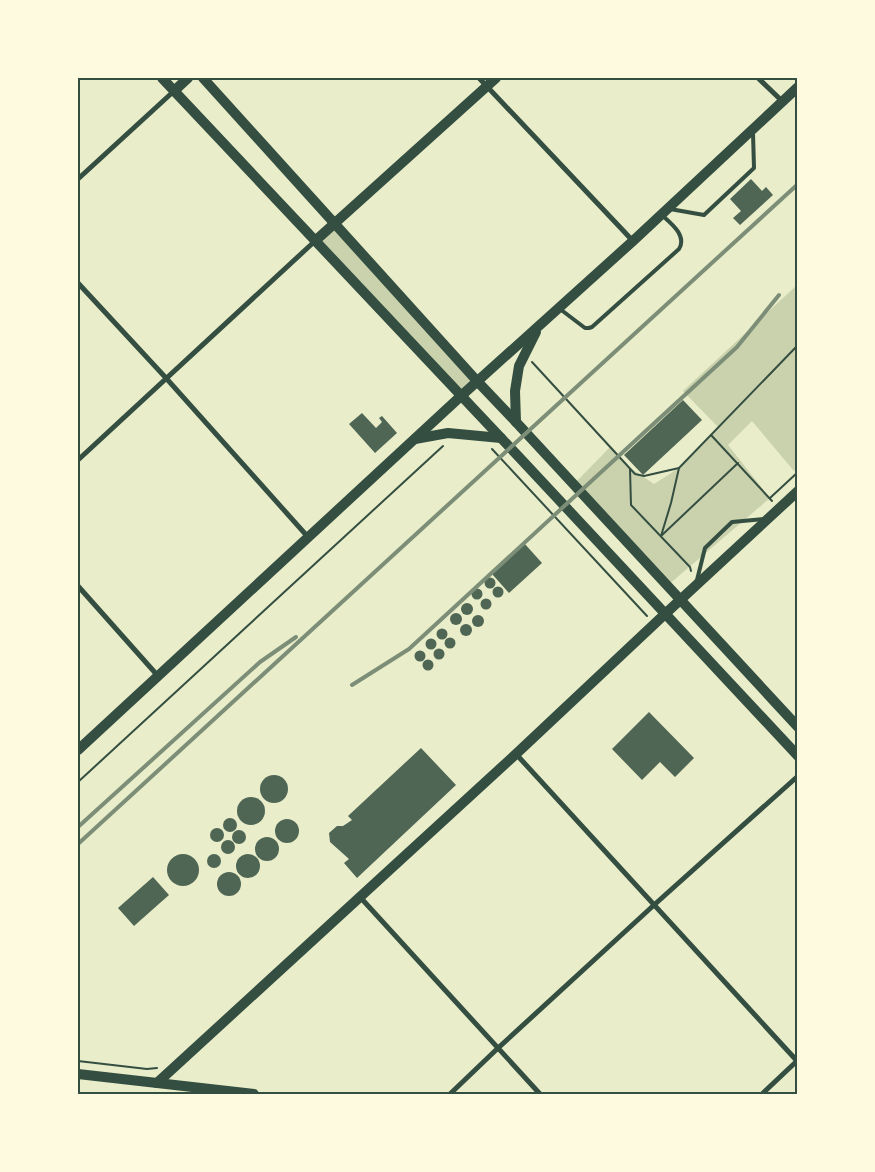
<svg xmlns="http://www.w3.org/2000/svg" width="875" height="1172" font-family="'Source Sans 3',sans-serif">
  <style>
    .green { fill: #cad2ad }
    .building { fill: #4f6655 }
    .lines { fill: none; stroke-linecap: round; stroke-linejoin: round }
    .path { stroke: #344e41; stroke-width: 2 }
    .service { stroke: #344e41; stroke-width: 4 }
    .minor { stroke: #344e41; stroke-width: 5 }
    .secondary { stroke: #344e41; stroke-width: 10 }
    .rail { stroke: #7c8e77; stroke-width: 4 }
    .neatline { fill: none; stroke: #344e41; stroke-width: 2 }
  </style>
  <rect width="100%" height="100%" fill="#e9edc9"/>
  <!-- green -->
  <g class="green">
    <polygon points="335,223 477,381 461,396 315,241"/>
    <polygon points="797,285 797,467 794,471 752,421 728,445 770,498 667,586 574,484 611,446 629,467 654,484 679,468 718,427 683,391"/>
  </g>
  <!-- building -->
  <g class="building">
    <polygon points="751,179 762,191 766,187 773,195 740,225 733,218 741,211 730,199"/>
    <polygon points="683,400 702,420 643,475 624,455"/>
    <polygon points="362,413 376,428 382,422 379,418 382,416 397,433 375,453 349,424"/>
    <polygon points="524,543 542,563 509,593 492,574"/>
    <circle cx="490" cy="583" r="5.5"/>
    <circle cx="498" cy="592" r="5.5"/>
    <circle cx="477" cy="594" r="5.5"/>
    <circle cx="486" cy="604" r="5.5"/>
    <circle cx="467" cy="609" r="6"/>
    <circle cx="456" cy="619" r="6"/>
    <circle cx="478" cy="621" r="6"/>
    <circle cx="466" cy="630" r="6"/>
    <circle cx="442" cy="634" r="5.5"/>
    <circle cx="450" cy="643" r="5.5"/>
    <circle cx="431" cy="644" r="5.5"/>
    <circle cx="439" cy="654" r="5.5"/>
    <circle cx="420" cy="656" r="5.5"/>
    <circle cx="428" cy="665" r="5.5"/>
    <polygon points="649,712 694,758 675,777 660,762 642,780 612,749"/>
    <polygon points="421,748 456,785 357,878 344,863 349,859 330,842 329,833 337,826 343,826 352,820 348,816"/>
    <circle cx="274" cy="789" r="14"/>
    <circle cx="251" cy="811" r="14"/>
    <circle cx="230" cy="825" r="7"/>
    <circle cx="287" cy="831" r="12"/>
    <circle cx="217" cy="835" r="7"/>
    <circle cx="239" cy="837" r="7"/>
    <circle cx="267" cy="849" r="12"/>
    <circle cx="228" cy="847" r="7"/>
    <circle cx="248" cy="866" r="12"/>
    <circle cx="214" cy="861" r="7"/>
    <circle cx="183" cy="870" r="16"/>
    <circle cx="229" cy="884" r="12"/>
    <polygon points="153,877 169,895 134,926 118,908"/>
  </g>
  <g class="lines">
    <!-- path -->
    <g class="path">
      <polyline points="532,362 635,474 644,476 679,468 798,345"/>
      <polyline points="711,435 772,501"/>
      <polyline points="492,449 647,616"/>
      <polyline points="679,468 671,503 661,536 738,463"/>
      <polyline points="630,469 631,505 690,567 691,571"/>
      <polyline points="770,498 798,472"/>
      <polyline points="78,782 443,446"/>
      <polyline points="78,1061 147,1069 157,1068"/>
    </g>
    <!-- service -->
    <g class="service">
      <polyline points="670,209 704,215 754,168 753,133"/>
      <path d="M560,309L585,328H589L592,327L679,249C687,236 672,224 663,216"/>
      <polyline points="697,580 705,548 732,522 765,519"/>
    </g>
    <!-- minor -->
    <g class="minor">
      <polyline points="479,78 633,241"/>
      <polyline points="758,78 782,101"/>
      <polyline points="78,179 174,91"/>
      <polyline points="78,283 166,378 308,537"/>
      <polyline points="78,460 315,241"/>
      <polyline points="78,586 158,676"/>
      <polyline points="516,754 798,1062"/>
      <polyline points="360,897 540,1094"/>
      <polyline points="450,1094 497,1049 654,905 798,776"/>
      <polyline points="762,1094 798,1060"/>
    </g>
    <!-- secondary -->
    <g class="secondary">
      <polyline points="162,78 518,456 798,756"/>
      <polyline points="203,78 477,381 516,422 798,727"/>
      <polyline points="174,91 188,78"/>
      <polyline points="315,241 496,78"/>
      <polyline points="516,422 515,391 519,366 536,332"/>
      <polyline points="415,439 448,433 501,438"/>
      <polyline points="78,750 461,396 633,241 798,87"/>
      <polyline points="78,1074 254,1094"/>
      <polyline points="157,1083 516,754 665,614 798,491"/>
    </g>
    <!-- rail -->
    <g class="rail">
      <polyline points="352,685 409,649 737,347 779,295"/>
      <polyline points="78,827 260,662 296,637"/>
      <polyline points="78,844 798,184"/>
    </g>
  </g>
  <!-- border -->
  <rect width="875" height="1172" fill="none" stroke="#fefae0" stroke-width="158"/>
  <rect x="79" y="79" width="717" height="1014" class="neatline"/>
</svg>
